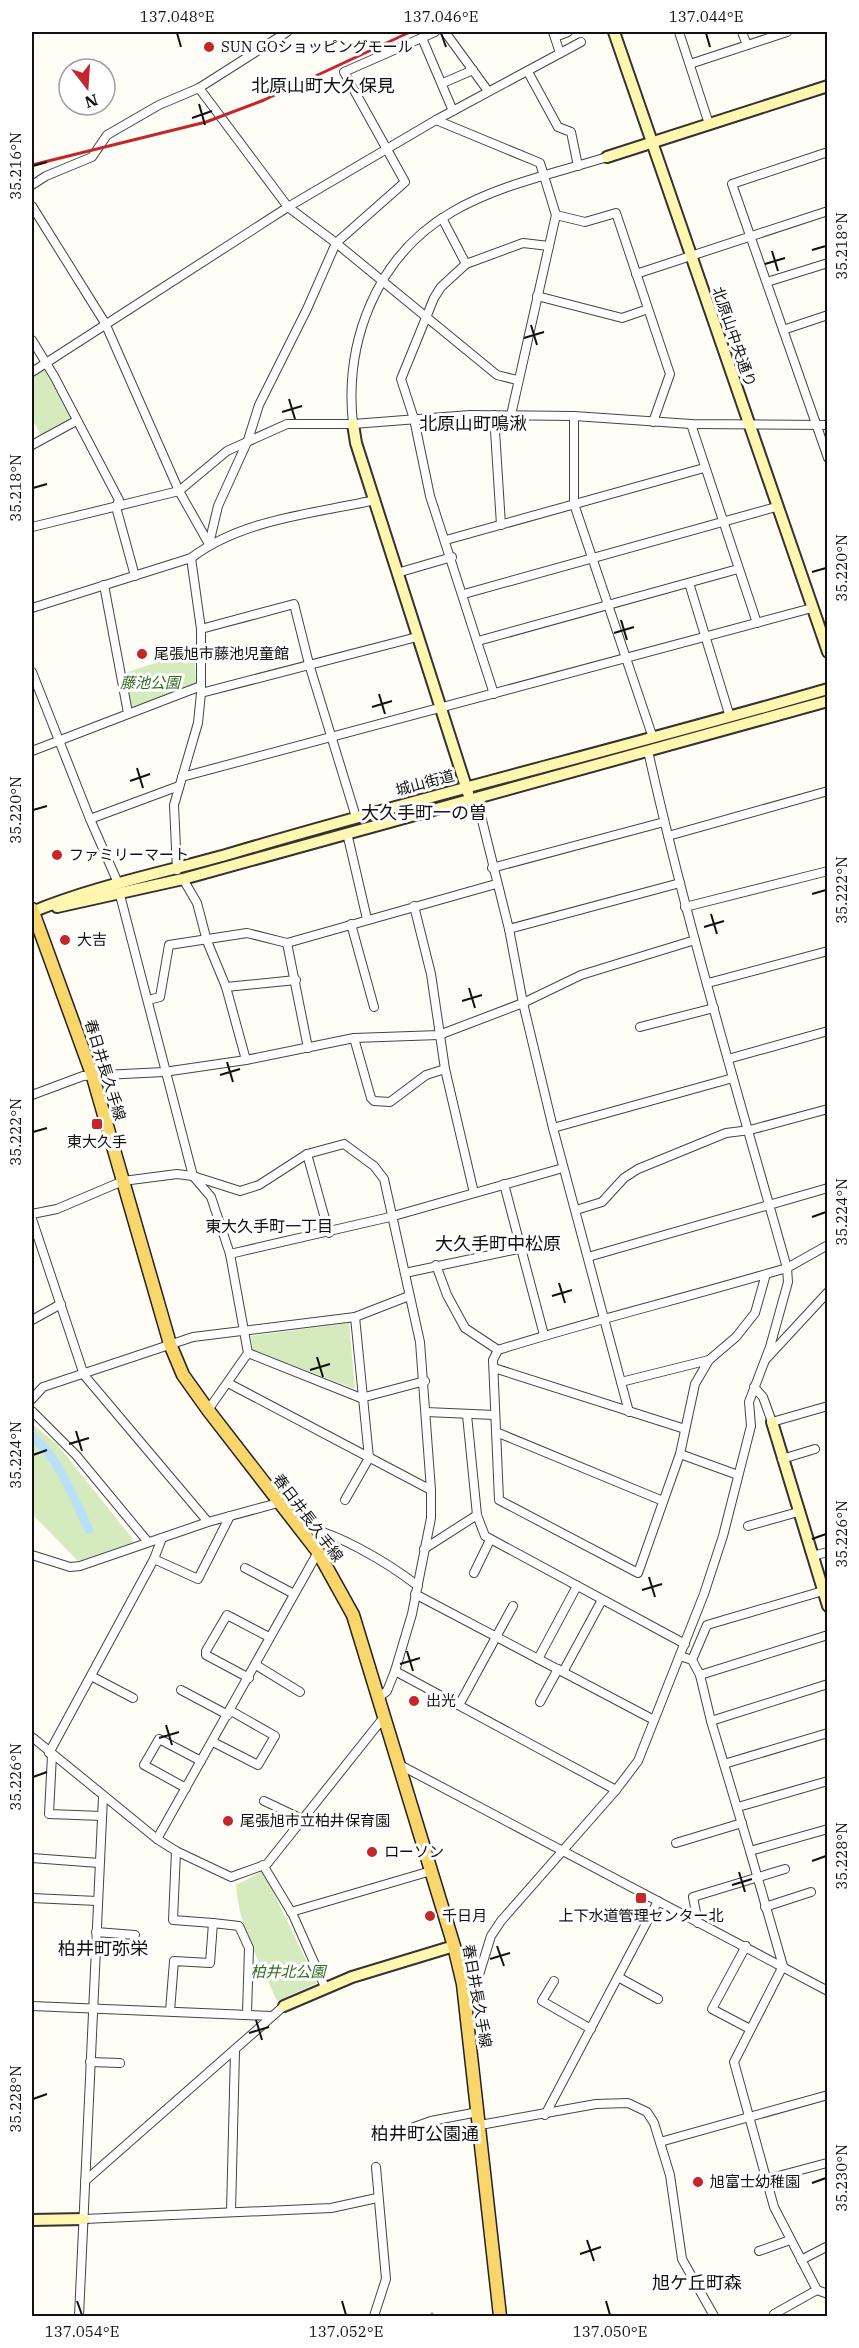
<svg xmlns="http://www.w3.org/2000/svg" width="859" height="2348" font-family="'IBM Plex Serif','Noto Sans JP',serif">
  <style>
    .green { fill: #d5ebbd }
    .lines { fill: none; stroke-linecap: round; stroke-linejoin: round }
    .stream { stroke: #3f96cf; stroke-width: 3 }
    .canal { stroke: #b9e0f7; stroke-width: 9 }
    .street-casing { stroke: #444; stroke-width: 10 }
    .secondary-casing { stroke: #333; stroke-width: 14 }
    .primary-casing { stroke: #222; stroke-width: 15 }
    .street { stroke: #fff; stroke-width: 8 }
    .secondary { stroke: #fff6b0; stroke-width: 10 }
    .primary { stroke: #f9d66b; stroke-width: 12 }
    .rail { stroke: #c4262e; stroke-width: 3 }
    .ticks { fill: none; stroke: #111; stroke-width: 2 }
    .poi-dot { fill: #c4262e; stroke: #fff; stroke-width: 2 }
    .labels { text-anchor: middle; stroke-width: 6; stroke-linejoin: round; paint-order: stroke }
    .poi-label { font-size: 15px; fill: #111; stroke: #fff; text-anchor: start }
    .street-label { font-size: 15px; fill: #111; stroke: #fff }
    .park-label { font-size: 15px; font-style: italic; fill: #2f6b1f; stroke: #fff }
    .neighbourhood-label { font-size: 16px; fill: #111; stroke: #fff }
    .quarter-label { font-size: 18px; fill: #111; stroke: #fff }
    .neatline { fill: none; stroke: #111; stroke-width: 2 }
    .ticks-label { font-size: 15px; text-anchor: middle; fill: #111 }
  </style>
  <rect width="100%" height="100%" fill="#fffdf5"/>
  <!-- green -->
  <g class="green">
    <polygon points="44,368 71,419 41,435 32,419 32,377"/>
    <polygon points="194,650 196,684 132,708 125,673"/>
    <polygon points="349,1323 355,1389 253,1350 251,1336"/>
    <polygon points="32,1424 57,1444 132,1538 132,1543 78,1561 32,1514"/>
    <path d="M263,1871L317,1983L277,2001C261,1964 238,1926 236,1885Z"/>
  </g>
  <g class="lines">
    <!-- stream -->
    <polyline class="stream" points="432,2314 432,2316"/>
    <!-- canal -->
    <path class="canal" d="M32,1436C60,1460 73,1497 89,1530"/>
    <!-- street casing -->
    <g class="street-casing">
      <g id="street">
        <polyline points="445,32 488,91"/>
        <polyline points="553,32 560,53"/>
        <polyline points="679,32 709,124"/>
        <polyline points="742,32 747,45"/>
        <polyline points="555,37 568,32"/>
        <polyline points="422,38 453,111"/>
        <polyline points="690,64 787,32"/>
        <polyline points="528,72 558,127 571,132 578,166"/>
        <polyline points="443,83 473,70"/>
        <polyline points="199,88 288,207 336,243 497,375 517,380"/>
        <polyline points="436,120 540,163 556,215 585,222 616,213 670,374 653,422"/>
        <polyline points="828,152 732,184 828,458"/>
        <polyline points="32,185 46,176 92,157 107,135 159,105 199,88 287,32"/>
        <polyline points="32,206 105,323 179,491 209,544"/>
        <polyline points="442,218 466,264"/>
        <polyline points="636,274 828,211"/>
        <polyline points="767,282 828,263"/>
        <polyline points="537,296 622,318 648,309"/>
        <polyline points="783,330 828,315"/>
        <polyline points="32,340 54,376 119,500 116,507 135,576"/>
        <polyline points="32,372 288,207 436,120 581,42"/>
        <polyline points="494,415 501,525"/>
        <polyline points="511,415 556,215"/>
        <polyline points="574,416 574,504 653,738"/>
        <path d="M353,424C344,341 377,255 452,212C498,185 556,173 607,157"/>
        <polyline points="691,424 757,623"/>
        <polyline points="32,445 76,421"/>
        <polyline points="32,527 179,491 227,451 287,424 353,424 470,415 574,416 691,424 828,425"/>
        <polyline points="446,540 704,468"/>
        <polyline points="209,544 218,506 248,440 259,405 307,309 336,243 405,182 344,72 435,32"/>
        <polyline points="397,573 452,557"/>
        <polyline points="689,583 730,717"/>
        <polyline points="104,585 128,713"/>
        <polyline points="464,594 776,507"/>
        <path d="M32,608L191,558C242,519 313,514 375,500"/>
        <polyline points="201,629 294,604 309,664 356,817"/>
        <polyline points="478,641 738,569"/>
        <polyline points="32,672 90,819 118,883"/>
        <polyline points="201,693 417,637"/>
        <polyline points="494,694 430,496 414,419 401,379 434,298 441,287 466,264 523,243 549,246"/>
        <polyline points="32,751 201,686"/>
        <polyline points="182,777 812,608"/>
        <polyline points="471,799 479,808 509,929 523,1003 553,1128 629,1412"/>
        <polyline points="90,819 179,786"/>
        <polyline points="347,833 367,919"/>
        <polyline points="668,836 828,791"/>
        <polyline points="492,868 664,822"/>
        <polyline points="177,870 174,805 198,723 201,693 201,629 191,558"/>
        <polyline points="183,879 197,903 207,941 226,987 246,1060"/>
        <polyline points="120,895 193,1176 211,1197 230,1254 248,1353 208,1410"/>
        <polyline points="414,906 431,974 445,1069 474,1193"/>
        <polyline points="685,907 828,871"/>
        <polyline points="351,924 374,1007"/>
        <polyline points="509,929 680,883"/>
        <polyline points="287,943 308,1048"/>
        <polyline points="708,983 828,951"/>
        <polyline points="226,987 296,980"/>
        <polyline points="148,1000 160,997 169,945 247,933 287,943 496,884"/>
        <polyline points="640,1027 714,1008"/>
        <polyline points="354,1038 371,1098 374,1101 390,1102 426,1075 445,1069"/>
        <polyline points="728,1059 828,1031"/>
        <polyline points="32,1095 83,1076 164,1072 246,1060 354,1038 439,1035 523,1003 581,975 695,940"/>
        <polyline points="553,1128 733,1078"/>
        <polyline points="307,1154 329,1233"/>
        <polyline points="504,1184 544,1335"/>
        <polyline points="576,1210 602,1202 624,1178 638,1169 726,1133 750,1130 828,1109"/>
        <polyline points="32,1214 57,1209 123,1181 177,1174 193,1176 240,1191 259,1185 307,1154 344,1144 374,1166 384,1179 420,1342 431,1490 431,1518 412,1614 395,1671 387,1691 378,1698"/>
        <polyline points="32,1219 84,1375 208,1522"/>
        <polyline points="230,1254 390,1217 563,1168"/>
        <polyline points="588,1257 828,1188"/>
        <polyline points="436,1265 447,1295 465,1328 498,1350"/>
        <polyline points="405,1273 523,1248"/>
        <path d="M766,1274L755,1313L736,1337L709,1360L695,1384L680,1454L638,1573L499,1500L493,1360L498,1350C587,1322 677,1300 766,1274L787,1268L828,1245"/>
        <polyline points="32,1320 61,1304"/>
        <polyline points="248,1353 361,1398 425,1381"/>
        <polyline points="766,1359 828,1292"/>
        <polyline points="494,1368 685,1429"/>
        <polyline points="621,1382 709,1360"/>
        <polyline points="228,1383 431,1490"/>
        <polyline points="754,1387 763,1397 772,1422 828,1406"/>
        <polyline points="32,1399 43,1387 193,1337 355,1317 409,1296"/>
        <polyline points="32,1411 76,1455 148,1542"/>
        <polyline points="426,1412 495,1415"/>
        <polyline points="467,1415 477,1515 485,1536 685,1644"/>
        <polyline points="496,1432 663,1501"/>
        <polyline points="680,1454 738,1475"/>
        <polyline points="782,1459 815,1449"/>
        <polyline points="345,1500 369,1458 355,1317"/>
        <polyline points="748,1526 798,1512"/>
        <path d="M297,1527C330,1527 391,1565 418,1586"/>
        <polyline points="424,1549 477,1515"/>
        <polyline points="32,1555 70,1567 80,1566 208,1522 278,1503"/>
        <polyline points="812,1556 828,1552"/>
        <polyline points="154,1559 198,1579 230,1516"/>
        <polyline points="245,1568 294,1594"/>
        <polyline points="474,1573 490,1540"/>
        <polyline points="415,1594 654,1720"/>
        <polyline points="680,1656 692,1660 700,1675 711,1721 750,1851 828,1829"/>
        <polyline points="538,1659 577,1586"/>
        <polyline points="692,1660 707,1625 823,1591"/>
        <polyline points="256,1665 300,1692"/>
        <polyline points="395,1671 616,1790"/>
        <polyline points="563,1672 602,1600"/>
        <polyline points="700,1675 828,1635"/>
        <polyline points="91,1676 133,1698"/>
        <polyline points="249,1678 206,1655 206,1651 227,1615 269,1637"/>
        <polyline points="181,1690 228,1715"/>
        <polyline points="540,1702 558,1669"/>
        <polyline points="459,1705 513,1606"/>
        <polyline points="711,1721 828,1684"/>
        <polyline points="32,1737 157,1839 176,1851 231,1877 267,1864 384,1717"/>
        <polyline points="213,1742 258,1765 275,1736 231,1711"/>
        <polyline points="49,1753 154,1559 162,1538"/>
        <polyline points="52,1755 49,1814 102,1816"/>
        <polyline points="398,1764 828,1991"/>
        <polyline points="724,1764 828,1733"/>
        <polyline points="186,1788 144,1765 159,1739 201,1761"/>
        <polyline points="264,1801 302,1819"/>
        <polyline points="738,1807 828,1781"/>
        <polyline points="157,1839 318,1552"/>
        <polyline points="676,1843 742,1823"/>
        <polyline points="176,1851 173,1920 213,1923"/>
        <polyline points="750,1851 783,1966 734,2062 774,2207 817,2290 828,2294"/>
        <polyline points="32,1858 99,1863"/>
        <polyline points="263,1865 293,1915 325,1987"/>
        <polyline points="32,1898 97,1901"/>
        <polyline points="765,1907 811,1892"/>
        <polyline points="291,1912 431,1871"/>
        <polyline points="698,1923 693,1897 785,1869"/>
        <polyline points="96,1932 135,1935"/>
        <polyline points="746,1946 712,2009 750,2029"/>
        <polyline points="618,1977 658,1999"/>
        <polyline points="554,1981 542,2001 591,2029"/>
        <path d="M464,1993L478,1978L491,1936L501,1921L616,1790L638,1761L704,1594L723,1536L751,1426L749,1402L770,1347L788,1282L787,1268C739,1097 687,925 648,751"/>
        <polyline points="32,2006 271,2016"/>
        <polyline points="170,2011 174,1961 210,1963 213,1923 239,1926 249,1948 247,2013"/>
        <polyline points="90,2062 120,2063"/>
        <polyline points="545,2115 658,1901"/>
        <polyline points="480,2125 596,2104 628,2103 647,2112 654,2123 670,2175 682,2259 714,2316"/>
        <polyline points="400,2132 431,2121 478,2112"/>
        <polyline points="660,2142 828,2095"/>
        <polyline points="767,2179 827,2163"/>
        <polyline points="85,2181 284,2006"/>
        <polyline points="231,2212 235,2051"/>
        <polyline points="84,2219 331,2208 377,2198"/>
        <polyline points="759,2251 790,2240"/>
        <polyline points="801,2260 828,2246"/>
        <polyline points="774,2314 817,2290"/>
        <polyline points="79,2316 103,1797"/>
        <polyline points="374,2316 386,2279 376,2167"/>
      </g>
    </g>
    <!-- secondary casing -->
    <g class="secondary-casing">
      <g id="secondary">
        <polyline points="614,32 828,652"/>
        <polyline points="607,157 828,86"/>
        <polyline points="353,424 356,443 468,793"/>
        <polyline points="57,907 183,879 828,701"/>
        <path d="M32,912C97,885 168,872 236,852C432,794 631,746 828,689"/>
        <polyline points="772,1422 828,1606"/>
        <polyline points="284,2006 352,1977 454,1946"/>
        <polyline points="32,2220 84,2219"/>
      </g>
    </g>
    <!-- primary casing -->
    <g class="primary-casing">
      <polyline id="primary" points="32,909 93,1077 170,1344 183,1375 208,1410 318,1552 353,1615 454,1946 463,1984 500,2316"/>
    </g>
    <!-- street -->
    <use href="#street" class="street"/>
    <!-- secondary -->
    <use href="#secondary" class="secondary"/>
    <!-- primary -->
    <use href="#primary" class="primary"/>
    <!-- rail -->
    <polyline class="rail" points="32,165 206,122 264,100 410,32"/>
  </g>
  <!-- ticks -->
  <path class="ticks" d="M177,33L181,47M441,33L446,47M706,33L710,47M199,104L205,125M192,118L212,111M33,166L47,162M812,250L826,246M772,251L778,271M765,264L785,258M531,325L537,345M524,338L544,332M289,399L295,419M282,412L302,406M33,488L47,484M812,572L826,568M621,620L627,640M614,633L634,627M379,694L385,714M372,707L392,701M137,768L143,788M130,781L150,774M33,810L47,806M812,894L826,890M711,914L717,934M704,927L724,921M469,988L475,1008M462,1001L482,995M227,1062L233,1082M220,1075L240,1069M33,1132L47,1128M812,1217L826,1212M559,1283L565,1303M552,1296L572,1290M317,1357L323,1377M310,1370L330,1364M76,1431L82,1451M69,1444L89,1438M33,1455L47,1450M812,1539L826,1534M649,1577L655,1597M642,1590L662,1584M407,1651L413,1671M400,1664L420,1658M166,1725L172,1745M159,1738L179,1732M33,1777L47,1772M812,1861L826,1856M739,1872L745,1892M732,1885L752,1879M497,1946L504,1966M490,1959L510,1953M256,2020L262,2040M249,2033L269,2027M33,2099L47,2094M812,2183L826,2178M587,2240L594,2261M580,2254L601,2247M77,2301L82,2315M342,2301L346,2315M606,2301L610,2315"/>
  <!-- markers -->
  <g class="poi-dot">
    <circle cx="209" cy="47" r="6"/>
    <circle cx="142" cy="654" r="6"/>
    <circle cx="57" cy="855" r="6"/>
    <circle cx="65" cy="940" r="6"/>
    <rect x="91" y="1118" width="12" height="12" rx="3"/>
    <circle cx="414" cy="1701" r="6"/>
    <circle cx="228" cy="1821" r="6"/>
    <circle cx="372" cy="1852" r="6"/>
    <rect x="635" y="1892" width="12" height="12" rx="3"/>
    <circle cx="430" cy="1916" r="6"/>
    <circle cx="698" cy="2182" r="6"/>
  </g>
  <g class="labels">
    <!-- poi labels -->
    <g class="poi-label">
      <text x="221" y="52">SUN GOショッピングモール</text>
      <text x="154" y="659">尾張旭市藤池児童館</text>
      <text x="69" y="860">ファミリーマート</text>
      <text x="77" y="945">大吉</text>
      <text x="97" y="1147" text-anchor="middle">東大久手</text>
      <text x="426" y="1706">出光</text>
      <text x="240" y="1826">尾張旭市立柏井保育園</text>
      <text x="384" y="1857">ローソン</text>
      <text x="442" y="1921">千日月</text>
      <text x="641" y="1921" text-anchor="middle">上下水道管理センター北</text>
      <text x="710" y="2187">旭富士幼稚園</text>
    </g>
    <!-- street labels -->
    <g class="street-label">
      <text transform="translate(734 337) rotate(71)" y="5">北原山中央通り</text>
      <text transform="translate(425 783) rotate(-15)" y="5">城山街道</text>
      <text transform="translate(105 1070) rotate(73)" y="5">春日井長久手線</text>
      <text transform="translate(308 1518) rotate(53)" y="5">春日井長久手線</text>
      <text transform="translate(477 1996) rotate(80)" y="5">春日井長久手線</text>
    </g>
    <!-- park labels -->
    <g class="park-label">
      <text x="150" y="688">藤池公園</text>
      <text x="288" y="1977">柏井北公園</text>
    </g>
    <!-- neighbourhood labels -->
    <g class="neighbourhood-label">
      <text x="269" y="1232">東大久手町一丁目</text>
    </g>
    <!-- quarter labels -->
    <g class="quarter-label">
      <text x="323" y="92">北原山町大久保見</text>
      <text x="473" y="430">北原山町鳴湫</text>
      <text x="424" y="819">大久手町一の曽</text>
      <text x="498" y="1250">大久手町中松原</text>
      <text x="103" y="1955">柏井町弥栄</text>
      <text x="425" y="2140">柏井町公園通</text>
      <text x="697" y="2289">旭ケ丘町森</text>
    </g>
  </g>
  <!-- border -->
  <rect width="859" height="2348" fill="none" stroke="#ffffff" stroke-width="66"/>
  <!-- north arrow -->
  <g transform="translate(87 87) rotate(163)"><circle r="28" fill="#ffffff" stroke="#a0a0a0" stroke-width="1.5"/>
  <path d="M0-4.5L10 22L0 15L-10 22Z" fill="#c4262e"/>
  <text y="-9" font-size="16" font-weight="bold" text-anchor="middle" fill="#111111">N</text>
  </g>
  <rect x="33" y="33" width="793" height="2282" class="neatline"/>
  <g class="ticks-label">
    <text x="177" y="22">137.048°E</text>
    <text x="441" y="22">137.046°E</text>
    <text x="706" y="22">137.044°E</text>
    <text transform="translate(16 166) rotate(-90)" y="5">35.216°N</text>
    <text transform="translate(842 246) rotate(-90)" y="5">35.218°N</text>
    <text transform="translate(16 488) rotate(-90)" y="5">35.218°N</text>
    <text transform="translate(842 568) rotate(-90)" y="5">35.220°N</text>
    <text transform="translate(16 810) rotate(-90)" y="5">35.220°N</text>
    <text transform="translate(842 890) rotate(-90)" y="5">35.222°N</text>
    <text transform="translate(16 1132) rotate(-90)" y="5">35.222°N</text>
    <text transform="translate(842 1212) rotate(-90)" y="5">35.224°N</text>
    <text transform="translate(16 1455) rotate(-90)" y="5">35.224°N</text>
    <text transform="translate(842 1534) rotate(-90)" y="5">35.226°N</text>
    <text transform="translate(16 1777) rotate(-90)" y="5">35.226°N</text>
    <text transform="translate(842 1856) rotate(-90)" y="5">35.228°N</text>
    <text transform="translate(16 2099) rotate(-90)" y="5">35.228°N</text>
    <text transform="translate(842 2178) rotate(-90)" y="5">35.230°N</text>
    <text x="82" y="2337">137.054°E</text>
    <text x="346" y="2337">137.052°E</text>
    <text x="610" y="2337">137.050°E</text>
  </g>
</svg>
